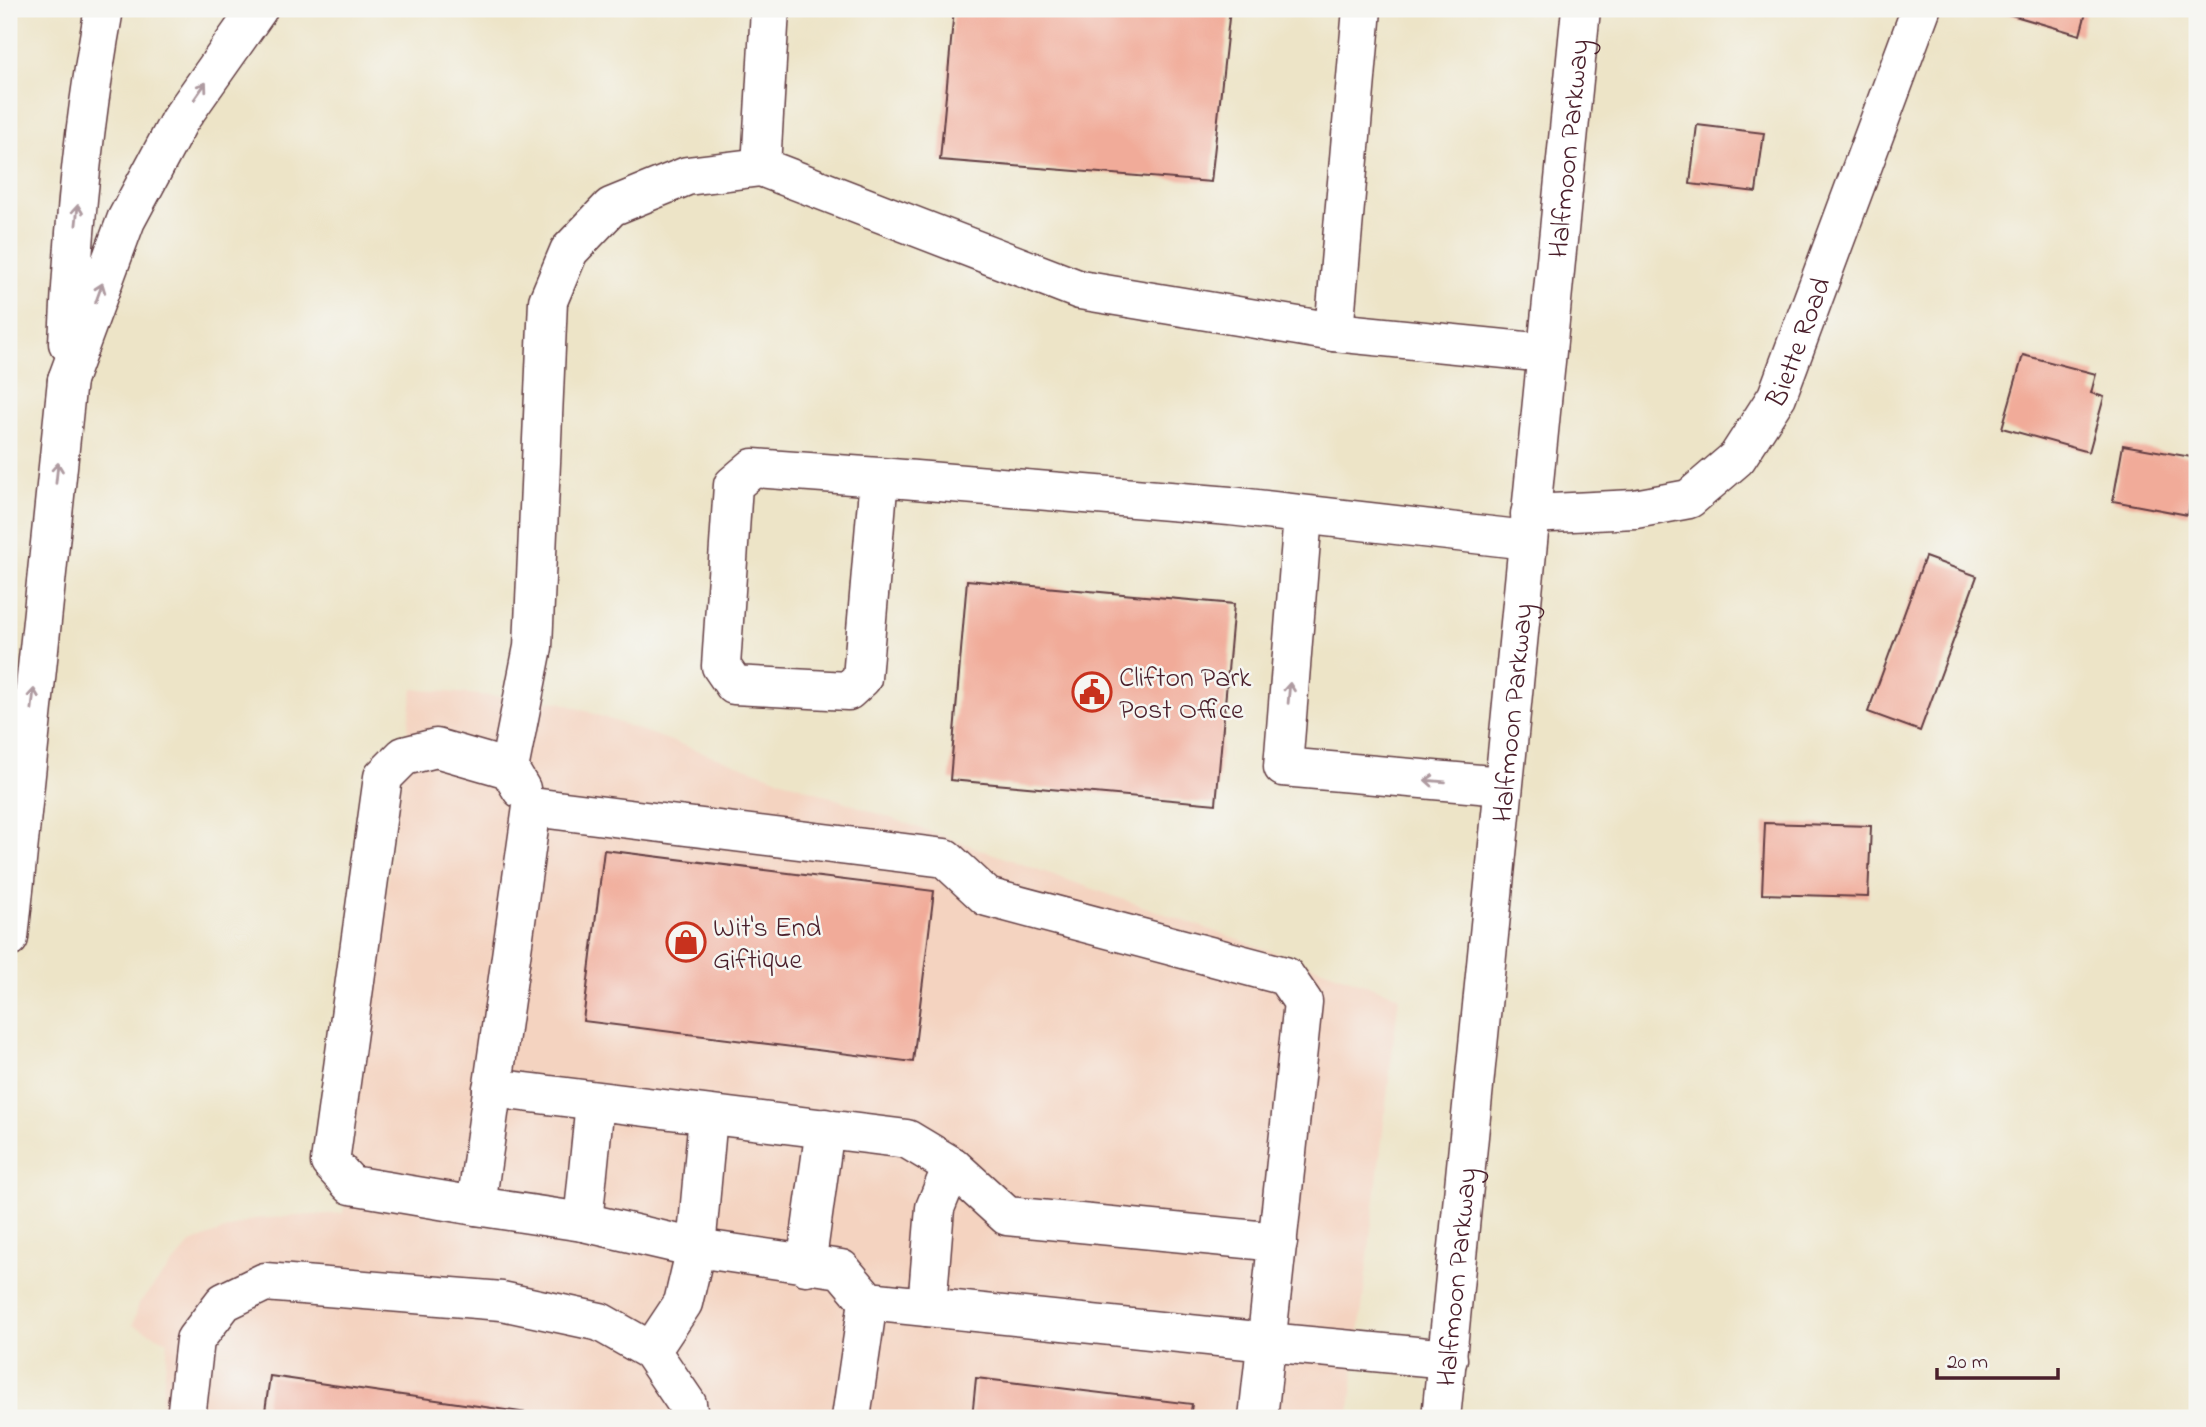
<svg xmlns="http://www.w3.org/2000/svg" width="2206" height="1427" font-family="'Indie Flower',sans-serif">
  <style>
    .built { fill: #f4d3c0 }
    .building { fill: #f1ab99 }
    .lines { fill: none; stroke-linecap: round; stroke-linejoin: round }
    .minor-casing { stroke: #623d42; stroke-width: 41 }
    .major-casing { stroke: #623d42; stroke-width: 41 }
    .highway-casing { stroke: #623d42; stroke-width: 41 }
    .minor { stroke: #fff; stroke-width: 38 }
    .major { stroke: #fff; stroke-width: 38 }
    .highway { stroke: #fff; stroke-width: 38 }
    .oneway { stroke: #ae9aa0 }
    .labels { text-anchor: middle; stroke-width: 5; stroke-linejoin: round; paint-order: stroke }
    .street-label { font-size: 28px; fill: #4a1f2b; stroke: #f6f6f2 }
    .poi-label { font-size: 28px; fill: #4a1f2b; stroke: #f6f6f2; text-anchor: start }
  </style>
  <rect width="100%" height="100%" fill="#f6f6f2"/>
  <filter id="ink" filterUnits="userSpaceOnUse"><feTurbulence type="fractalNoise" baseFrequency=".0143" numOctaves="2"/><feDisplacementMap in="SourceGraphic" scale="14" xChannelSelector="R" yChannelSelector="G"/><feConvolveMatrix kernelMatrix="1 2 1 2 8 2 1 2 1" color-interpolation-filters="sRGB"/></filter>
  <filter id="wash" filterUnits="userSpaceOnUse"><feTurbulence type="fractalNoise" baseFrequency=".00686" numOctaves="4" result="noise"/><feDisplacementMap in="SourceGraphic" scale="28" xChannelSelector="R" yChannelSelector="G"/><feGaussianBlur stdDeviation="1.57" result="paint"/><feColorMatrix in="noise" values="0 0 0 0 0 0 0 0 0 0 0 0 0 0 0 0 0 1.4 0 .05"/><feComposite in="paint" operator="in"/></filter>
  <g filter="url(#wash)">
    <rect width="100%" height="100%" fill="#ede4c7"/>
    <!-- built -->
    <polygon class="built" points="413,689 560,702 1399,996 1349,1418 160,1418 168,1341 133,1325 139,1303 191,1243 253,1219 343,1213"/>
    <g id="blocks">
      <!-- building -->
      <g class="building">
        <polygon points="954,9 1230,9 1211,182 940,160"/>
        <polygon points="1991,9 2087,9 2080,35"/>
        <polygon points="1697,125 1764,133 1756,192 1690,184"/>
        <polygon points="2023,355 2096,374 2091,393 2104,397 2089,452 2002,428"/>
        <polygon points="2123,445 2197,458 2188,515 2113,501"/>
        <polygon points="1925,557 1977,576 1920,731 1868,712"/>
        <polygon points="967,580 1234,604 1216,804 950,780"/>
        <polygon points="1765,823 1871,826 1868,897 1762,894"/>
        <polygon points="604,850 934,891 913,1062 583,1021"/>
        <polygon points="270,1376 555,1417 555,1418 264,1418"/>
        <polygon points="976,1378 1192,1404 1190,1418 972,1418"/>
      </g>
    </g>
  </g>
  <g filter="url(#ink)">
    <use href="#blocks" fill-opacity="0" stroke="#623d42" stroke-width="2"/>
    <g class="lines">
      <!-- minor casing -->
      <g class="minor-casing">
        <g id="minor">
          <polyline points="761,167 770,9"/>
          <polyline points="1334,332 1362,9"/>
          <path d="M68,343C73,231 84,119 104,9"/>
          <polyline points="67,380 126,220 179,121 258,9"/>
          <polyline points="879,477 753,468 733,485 721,666 734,685 848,691 862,678 879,477 1230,506 1527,540"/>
          <path id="s1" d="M1530,514L1635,509L1689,499L1737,458L1777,396L1921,9"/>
          <polyline points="1303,515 1283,767 1503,786"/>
          <polyline points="509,769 533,647 548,301 569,251 611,207 687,176 761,167 1080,290 1334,332 1546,353"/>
          <polyline points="492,1088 907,1139 952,1166 1007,1216 1278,1242"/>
          <polyline points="476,1206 351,1185 330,1162 383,777 404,756 436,748 509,769 521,789"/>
          <polyline points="583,1222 595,1102"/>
          <polyline points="806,1266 825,1128"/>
          <polyline points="927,1307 935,1208 952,1166"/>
          <polyline points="651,1351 683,1303 696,1248 708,1116"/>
          <polyline points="186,1418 195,1340 224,1302 265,1282 502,1301 600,1322 651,1351 687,1404 689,1418"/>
          <polyline points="851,1418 868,1301"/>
          <path d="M1258,1418C1274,1279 1288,1141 1303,1002L1285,976L987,897L945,858L532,807L476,1206L583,1222L696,1248L841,1269L868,1301L1267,1342L1448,1359"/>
        </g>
      </g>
      <!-- major casing -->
      <g class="major-casing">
        <g id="major">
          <path id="s2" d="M1441,1418L1581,9"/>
        </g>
      </g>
      <!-- highway casing -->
      <g class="highway-casing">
        <polyline id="highway" points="9,938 67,380"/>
      </g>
      <!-- minor -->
      <use href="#minor" class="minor"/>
      <!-- major -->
      <use href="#major" class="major"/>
      <!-- highway -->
      <use href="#highway" class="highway"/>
    </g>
    <!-- one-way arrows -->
    <defs><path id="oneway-shaft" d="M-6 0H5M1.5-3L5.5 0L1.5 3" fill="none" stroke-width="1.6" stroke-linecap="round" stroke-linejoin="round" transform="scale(1.75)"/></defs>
    <g class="oneway">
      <use href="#oneway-shaft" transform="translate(200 91) rotate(-55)"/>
      <use href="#oneway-shaft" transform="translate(77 215) rotate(-84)"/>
      <use href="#oneway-shaft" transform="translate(99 293) rotate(-70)"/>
      <use href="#oneway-shaft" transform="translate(57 473) rotate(-84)"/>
      <use href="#oneway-shaft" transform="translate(1289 693) rotate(-85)"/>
      <use href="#oneway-shaft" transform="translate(33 699) rotate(-84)"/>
      <use href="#oneway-shaft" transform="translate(1435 781) rotate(-175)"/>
    </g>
  </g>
  <!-- icons -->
  <defs>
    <g id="civic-ring" transform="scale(2.0125)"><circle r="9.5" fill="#f6f6f2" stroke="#c8321e" stroke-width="1.5"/><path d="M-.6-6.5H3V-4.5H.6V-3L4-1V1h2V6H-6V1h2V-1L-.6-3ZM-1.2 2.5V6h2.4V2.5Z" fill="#c8321e"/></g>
    <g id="shop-ring" transform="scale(2.0125)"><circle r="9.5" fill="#f6f6f2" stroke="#c8321e" stroke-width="1.5"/><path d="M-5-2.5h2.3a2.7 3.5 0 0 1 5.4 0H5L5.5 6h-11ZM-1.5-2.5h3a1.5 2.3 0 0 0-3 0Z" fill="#c8321e"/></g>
  </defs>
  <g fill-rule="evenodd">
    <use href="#civic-ring" x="1092" y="692"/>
    <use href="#shop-ring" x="686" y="942"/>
  </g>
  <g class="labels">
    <!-- street labels -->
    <g class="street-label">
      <text dy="10" stroke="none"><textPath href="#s2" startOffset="1276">Halfmoon Parkway</textPath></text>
      <text dy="10" stroke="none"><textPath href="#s1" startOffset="355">Biette Road</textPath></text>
      <text dy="10" stroke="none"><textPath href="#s2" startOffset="709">Halfmoon Parkway</textPath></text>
      <text dy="10" stroke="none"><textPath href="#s2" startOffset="142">Halfmoon Parkway</textPath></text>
    </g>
    <!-- poi labels -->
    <g class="poi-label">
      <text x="1119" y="686">Clifton Park<tspan x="1119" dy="32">Post Office</tspan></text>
      <text x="713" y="936">Wit's End<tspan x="713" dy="32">Giftique</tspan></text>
    </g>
  </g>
  <!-- margin -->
  <rect width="2206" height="1427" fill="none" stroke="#f6f6f2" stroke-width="35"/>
  <!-- scale -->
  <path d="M1937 1368v10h121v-10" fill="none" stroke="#4a1f2b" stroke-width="3.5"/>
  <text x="1947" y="1368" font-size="21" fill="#4a1f2b" stroke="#f6f6f2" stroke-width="5" paint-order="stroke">20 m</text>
</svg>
